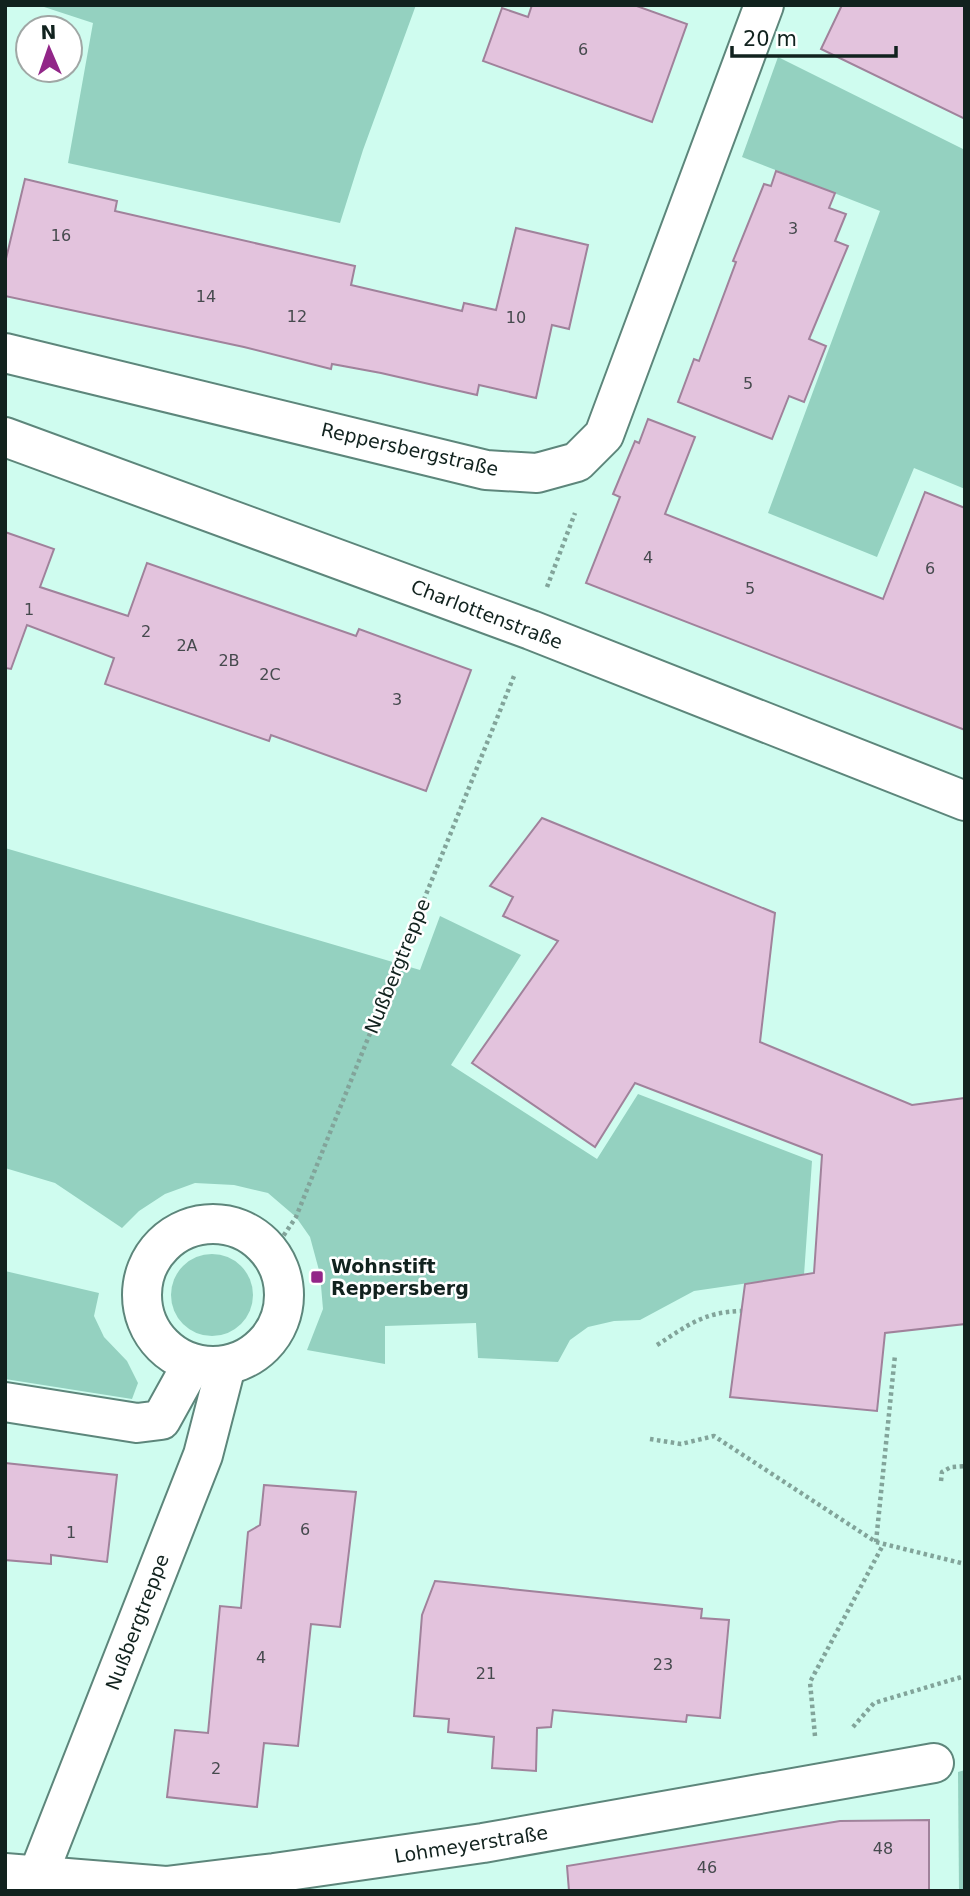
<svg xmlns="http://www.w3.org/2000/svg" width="970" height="1896" font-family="'DejaVu Sans',sans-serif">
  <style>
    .green { fill: #94d1c0 }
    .building { fill: #e3c3dd; stroke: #a0829b; stroke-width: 2 }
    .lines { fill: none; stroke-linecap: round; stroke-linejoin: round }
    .street-casing { stroke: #5d867b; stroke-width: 42 }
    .path { stroke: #82a49a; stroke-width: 4.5; stroke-dasharray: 3.5 3.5; stroke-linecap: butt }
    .street { stroke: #fff; stroke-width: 38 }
    .poi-dot { fill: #922688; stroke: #fff; stroke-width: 2.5 }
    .labels { text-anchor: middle; stroke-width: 5; stroke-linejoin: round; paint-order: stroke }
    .number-label { font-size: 16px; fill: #464a4e }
    .street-label { font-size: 19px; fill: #11221e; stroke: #fff }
    .poi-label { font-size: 19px; font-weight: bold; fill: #11221e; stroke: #fff; text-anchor: start }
  </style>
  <rect width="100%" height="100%" fill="#cffcef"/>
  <!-- green -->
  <g class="green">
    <polygon points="38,5 416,5 363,150 340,223 68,163 93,23"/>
    <polygon points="778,57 965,150 965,489 914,468 877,557 768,513 880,211 742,157"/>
    <polygon points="5,848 420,970 440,916 521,955 451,1065 597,1159 638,1094 812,1161 804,1275 694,1291 640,1320 614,1321 588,1327 570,1340 558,1362 478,1358 476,1323 385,1326 385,1364 307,1350 323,1309 320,1274 310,1237 296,1217 268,1193 234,1185 195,1183 165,1194 139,1211 122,1228 55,1183 5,1168"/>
    <circle cx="212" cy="1295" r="41"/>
    <polygon points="5,1271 99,1293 94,1316 104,1337 127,1361 138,1383 132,1399 5,1379"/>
    <polygon points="965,1770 965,1891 959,1891 958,1772"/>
  </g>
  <!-- building -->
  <g class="building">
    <polygon points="532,5 634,5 687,24 652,122 483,61 502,8 528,17"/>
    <polygon points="842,5 965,5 965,119 821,49"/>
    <polygon points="776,171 835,193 829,208 846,214 835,241 848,246 809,339 826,346 817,369 804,402 789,396 772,439 678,402 694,359 699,361 736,262 733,261 764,184 771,186"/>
    <polygon points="25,179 117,201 115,211 355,266 351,285 462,311 464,303 496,310 516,228 588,245 569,329 552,325 536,398 479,385 477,395 381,373 332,364 331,369 244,347 5,296 5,263"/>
    <polygon points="648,419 695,437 665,514 883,599 925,492 965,508 965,730 586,583 620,497 613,494 635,441 639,443"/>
    <polygon points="5,532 54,549 40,587 128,616 147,563 356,636 359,629 471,670 426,791 271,735 269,741 105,684 114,658 27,625 11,669 5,668"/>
    <polygon points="542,818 775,913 760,1042 912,1105 965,1098 965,1324 885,1333 877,1411 730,1397 745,1284 814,1273 822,1155 635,1083 595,1147 472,1063 558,941 503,916 513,897 490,886"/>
    <polygon points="5,1463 117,1475 107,1562 51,1555 51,1564 5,1560"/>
    <polygon points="264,1485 356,1492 340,1627 311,1624 298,1746 264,1743 257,1807 167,1797 175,1730 208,1733 220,1606 241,1608 248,1532 260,1525"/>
    <polygon points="435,1581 702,1609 701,1618 729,1620 720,1718 687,1715 686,1722 553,1710 551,1727 537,1728 536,1771 492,1768 494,1737 448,1732 449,1719 414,1716 422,1615"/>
    <polygon points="929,1820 929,1891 569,1891 567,1866 840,1821"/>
  </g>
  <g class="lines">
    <!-- street casing -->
    <g class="street-casing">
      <g id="street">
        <polyline points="5,353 486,470 537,473 577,462 604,435 764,5"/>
        <polyline points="5,437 531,630 965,801"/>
        <circle cx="213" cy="1295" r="71"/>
        <polyline points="5,1402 137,1423 161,1420 192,1364"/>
        <polyline points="5,1873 166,1886 274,1873 483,1843 934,1763"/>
        <polyline points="38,1875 203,1455 226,1366"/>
      </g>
    </g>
    <!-- path -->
    <g class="path">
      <polyline points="547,587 575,513"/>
      <polyline points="272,1253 296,1217 514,676"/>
      <path d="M657,1345C687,1326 703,1312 741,1311"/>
      <polyline points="650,1439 681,1444 714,1436 876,1542 965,1564"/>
      <polyline points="941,1481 942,1472 951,1467 965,1466"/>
      <polyline points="876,1542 895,1355"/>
      <polyline points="853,1727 874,1703 965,1676"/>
      <polyline points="815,1736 810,1682 883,1545"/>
    </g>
    <!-- street -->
    <use href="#street" class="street"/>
  </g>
  <!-- markers -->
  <rect class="poi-dot" x="310" y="1270" width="14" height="14" rx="3.5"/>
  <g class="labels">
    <!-- number labels -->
    <g class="number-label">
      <text x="583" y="55">6</text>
      <text x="793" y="234">3</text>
      <text x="61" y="241">16</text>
      <text x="206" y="302">14</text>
      <text x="297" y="322">12</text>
      <text x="516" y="323">10</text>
      <text x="748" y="389">5</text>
      <text x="648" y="563">4</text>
      <text x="930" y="574">6</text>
      <text x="750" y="594">5</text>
      <text x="29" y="615">1</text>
      <text x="146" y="637">2</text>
      <text x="187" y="651">2A</text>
      <text x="229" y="666">2B</text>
      <text x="270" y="680">2C</text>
      <text x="397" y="705">3</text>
      <text x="305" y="1535">6</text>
      <text x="71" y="1538">1</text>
      <text x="261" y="1663">4</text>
      <text x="663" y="1670">23</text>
      <text x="486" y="1679">21</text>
      <text x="216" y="1774">2</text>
      <text x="883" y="1854">48</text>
      <text x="707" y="1873">46</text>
    </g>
    <!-- street labels -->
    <g class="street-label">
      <text transform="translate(410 449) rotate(13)" y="7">Reppersbergstraße</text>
      <text transform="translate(487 614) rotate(21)" y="7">Charlottenstraße</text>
      <text transform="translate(397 966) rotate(-68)" y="7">Nußbergtreppe</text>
      <text transform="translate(137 1622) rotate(-69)" y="7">Nußbergtreppe</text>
      <text transform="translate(471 1844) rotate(-9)" y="7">Lohmeyerstraße</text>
    </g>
    <!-- poi labels -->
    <g class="poi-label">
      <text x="331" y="1273">Wohnstift<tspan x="331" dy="22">Reppersberg</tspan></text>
    </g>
  </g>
  <!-- border -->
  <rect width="970" height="1896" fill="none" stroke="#11221e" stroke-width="14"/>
  <!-- north arrow -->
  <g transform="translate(49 49) rotate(358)"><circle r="33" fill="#ffffff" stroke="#a0a7a5" stroke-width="2"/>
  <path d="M0-5L12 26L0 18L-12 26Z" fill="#922688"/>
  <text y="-10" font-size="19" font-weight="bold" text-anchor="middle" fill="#11221e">N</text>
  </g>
  <!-- scale -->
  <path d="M732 46v10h164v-10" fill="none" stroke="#11221e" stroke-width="3.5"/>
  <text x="743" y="46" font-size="21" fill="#11221e" stroke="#ffffff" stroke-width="5" paint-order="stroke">20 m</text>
</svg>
